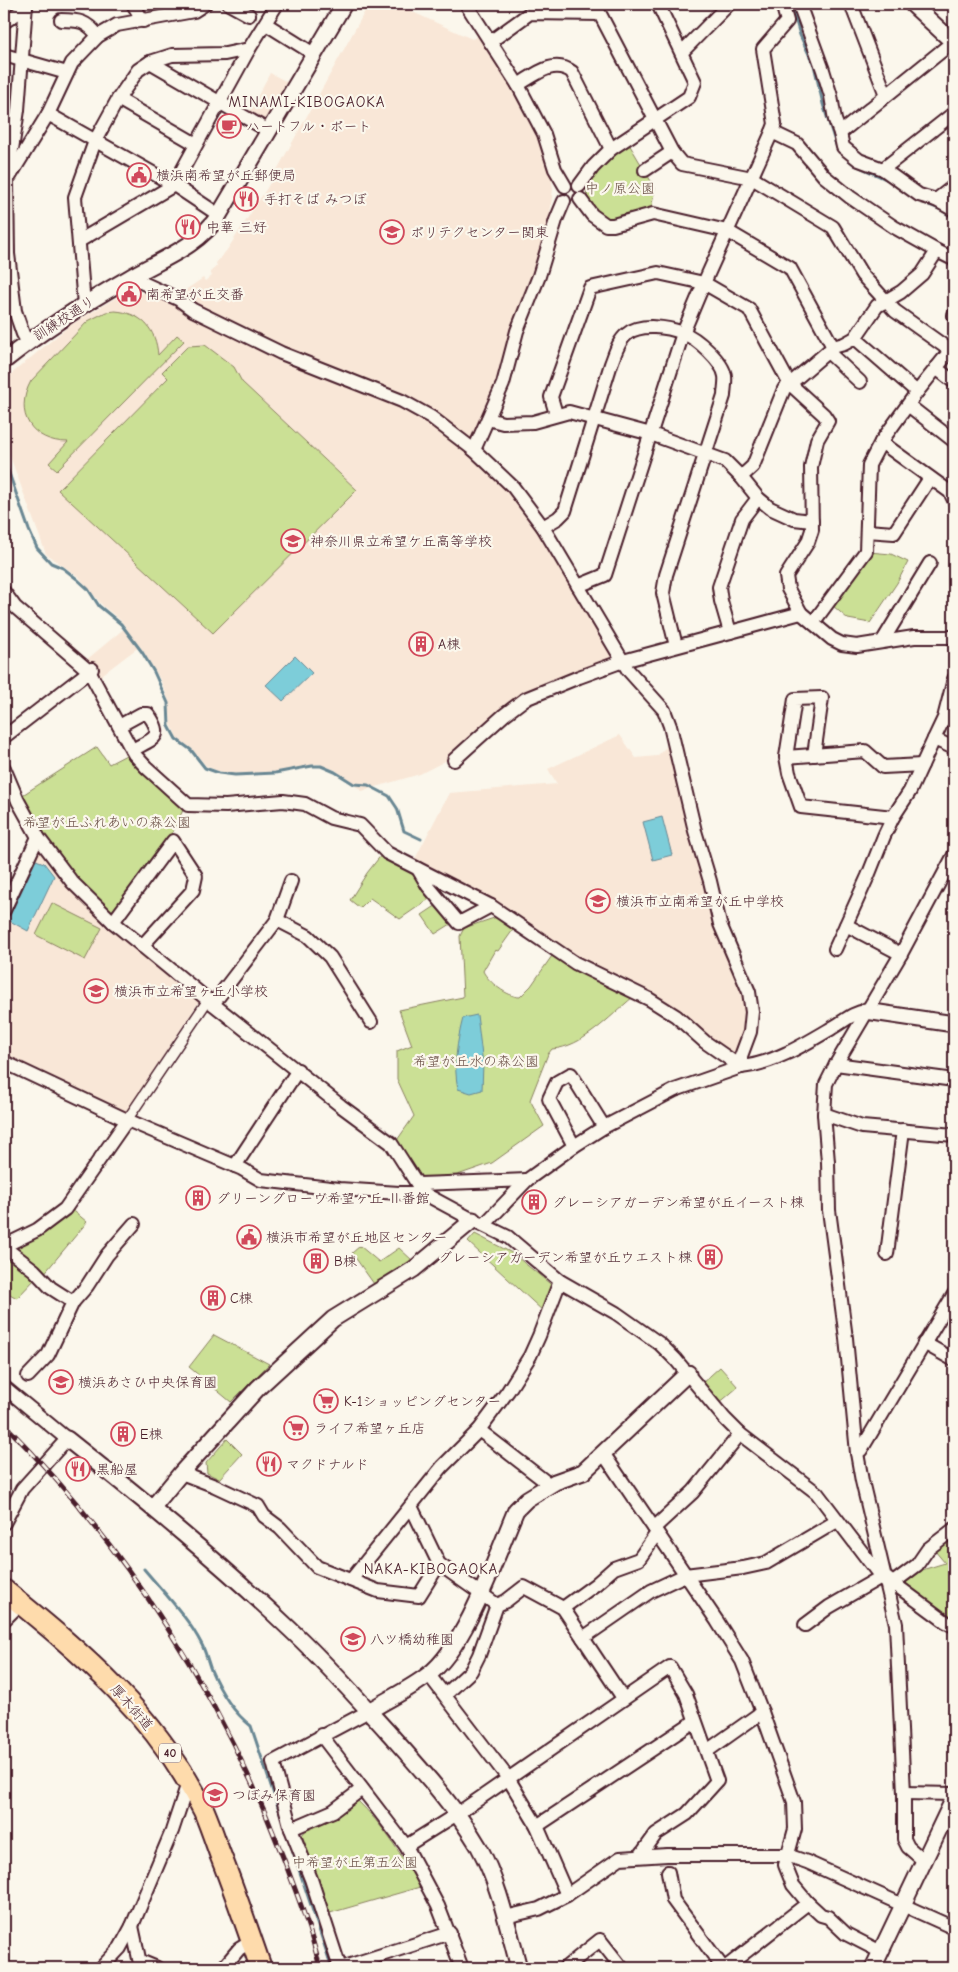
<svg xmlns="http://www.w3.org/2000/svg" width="958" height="1972" font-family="'Comic Neue','Klee One',sans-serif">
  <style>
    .built { fill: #f9e7d7 }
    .green { fill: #cbe095; stroke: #8a8060 }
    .water { fill: #7dcdd9; stroke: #698793 }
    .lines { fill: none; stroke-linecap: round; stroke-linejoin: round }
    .stream { stroke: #698793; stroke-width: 3 }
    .pedestrian-casing { stroke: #4a1f2b; stroke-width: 12 }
    .minor-casing { stroke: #4a1f2b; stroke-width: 16 }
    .tertiary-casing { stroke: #4a1f2b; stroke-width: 19 }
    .primary-casing { stroke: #4a1f2b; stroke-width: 24 }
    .pedestrian { stroke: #fbf7ec; stroke-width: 9 }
    .minor { stroke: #fbf7ec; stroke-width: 12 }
    .tertiary { stroke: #fbf7ec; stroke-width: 15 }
    .primary { stroke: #fedbac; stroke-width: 20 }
    .rail-casing { stroke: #4a1f2b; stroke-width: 5 }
    .rail { stroke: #fbf7ec; stroke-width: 3; stroke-dasharray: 9; stroke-linecap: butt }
    .labels { text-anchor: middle; stroke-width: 4.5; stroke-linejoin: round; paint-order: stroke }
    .shield { fill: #fbf7ec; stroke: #7f6065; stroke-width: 1 }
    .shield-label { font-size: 12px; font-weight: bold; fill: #4a1f2b }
    .poi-label { font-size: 14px; fill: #4a1f2b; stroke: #fbf7ec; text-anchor: start }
    .park-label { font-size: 14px; fill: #6a4f46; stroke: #fbf7ec }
    .street-label { font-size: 14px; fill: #4a1f2b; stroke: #fbf7ec }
    .neighbourhood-label { font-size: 15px; letter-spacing: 1px; fill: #4a1f2b; stroke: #fbf7ec }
  </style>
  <rect width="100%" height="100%" fill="#fbf7ec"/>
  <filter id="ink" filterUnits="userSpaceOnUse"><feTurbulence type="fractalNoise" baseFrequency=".02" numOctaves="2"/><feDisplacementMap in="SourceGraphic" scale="10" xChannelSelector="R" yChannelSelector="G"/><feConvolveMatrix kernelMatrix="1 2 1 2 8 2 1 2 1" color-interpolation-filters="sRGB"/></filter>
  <g filter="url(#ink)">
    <!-- built -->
    <g class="built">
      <polygon points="369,4 395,4 472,39 480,35 531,114 550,165 553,189 550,214 530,285 500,380 474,439 469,442 436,415 283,348 194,307 181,293 203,278 205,281 212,276 210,272 217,266 216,263 227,250 267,188"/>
      <polygon points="270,73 291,84 268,125 247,116"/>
      <polygon points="145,292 232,333 399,403 433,423 473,454 507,487 537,528 616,659 514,698 453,757 420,774 362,791 335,770 318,764 275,772 233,774 218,771 206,766 192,749 177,738 171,724 169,701 161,681 140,646 99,677 85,661 126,627 119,619 103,606 79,577 46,554 4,440 4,380 69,326 119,296 124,303"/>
      <polygon points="620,735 636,758 657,756 669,744 703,884 715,926 744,994 748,1012 746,1030 738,1052 732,1054 714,1044 667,1002 579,959 518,918 415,859 449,793 557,784 548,769"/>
      <polygon points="36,849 42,851 64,881 99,919 200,1000 124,1116 4,1058 4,917"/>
    </g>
    <!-- green -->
    <g class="green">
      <path d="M629,144L655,188L651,210C641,213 618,221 610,220C603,219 595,211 592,206C588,199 585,192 587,183C592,169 616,151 629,144Z"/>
      <path d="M115,311C142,313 156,329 158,355L177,335L184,341L57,470L49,463L68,442C32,442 13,414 31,381L88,321L106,312Z"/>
      <polygon points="205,345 234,367 242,382 357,490 213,633 58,490 168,378 162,372 188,346"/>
      <polygon points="869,552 891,554 908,562 897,583 870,623 848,619 832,605"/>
      <polygon points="97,747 109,764 130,753 185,806 172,833 112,914 76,879 42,833 21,796"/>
      <polygon points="382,854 420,875 432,897 400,919 370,898 360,908 350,900 367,873"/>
      <polygon points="52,903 102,928 85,960 36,935"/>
      <polygon points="437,905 451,924 435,934 422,915"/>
      <path d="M497,917L515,927L498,951L495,950L483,971C488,982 508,997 520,997L531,986L554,953L633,997C609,1017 583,1047 552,1049L548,1054L530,1100L544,1126L492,1163L449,1178L421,1179L395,1143L414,1116L397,1079V1051L412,1045L399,1010L463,997L460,936L464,928Z"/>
      <polygon points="69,1207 87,1222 43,1275 9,1246"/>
      <polygon points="475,1234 512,1253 554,1287 544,1312 468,1242"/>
      <polygon points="360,1246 379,1262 399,1248 412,1260 374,1284 352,1253"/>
      <polygon points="4,1249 37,1277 17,1298 4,1291"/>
      <polygon points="214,1335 269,1364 231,1402 189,1367"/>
      <polygon points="720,1367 738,1387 717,1405 701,1384"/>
      <polygon points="227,1439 242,1454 219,1479 207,1473 206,1463"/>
      <polygon points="954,1536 954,1619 904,1584 922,1570 945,1563 935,1551"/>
      <path d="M357,1800C383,1825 402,1855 420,1887L330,1913L302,1835L306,1830L335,1816Z"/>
    </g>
    <!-- water -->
    <g class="water">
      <polygon points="295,656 312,673 283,701 266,685"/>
      <polygon points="662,817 672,855 653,860 643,822"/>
      <polygon points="36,860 44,863 54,876 28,931 8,920"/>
      <path d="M477,1015L483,1064L482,1090L471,1093L458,1089C453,1065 457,1042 463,1018Z"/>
    </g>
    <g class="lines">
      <!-- stream -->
      <g class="stream">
        <polyline points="791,4 800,35 814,65 823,104 837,148"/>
        <polyline points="849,160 855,165 890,181"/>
        <polyline points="917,200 942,210 954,219"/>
        <polyline points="4,459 29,530 37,548 51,563 63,568 77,579 88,589 99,606 121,624 142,652 154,672 168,703 169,726 176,739 191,750 205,768 219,773 235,775 275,773 312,766 321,766 335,772 354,784 368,785 389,796 397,808 404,831 421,839"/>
        <path d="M144,1569C164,1593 188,1617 202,1645C206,1653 208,1662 211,1670C220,1691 233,1712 251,1726L332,1968"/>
      </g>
      <!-- pedestrian casing -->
      <g class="pedestrian-casing">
        <polyline id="pedestrian" points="127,1120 208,1000"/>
      </g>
      <!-- minor casing -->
      <g class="minor-casing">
        <g id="minor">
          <polyline points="26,4 18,110 7,182 8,254 15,311 23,334 28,342"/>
          <polyline points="133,4 143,21"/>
          <polyline points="229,4 249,15"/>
          <polyline points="466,4 518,85 544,134 555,169 565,186"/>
          <polyline points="799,4 823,70 831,96 835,120 840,133 843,147 859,160 883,169 919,195 936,200 954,210"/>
          <polyline points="851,4 886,95"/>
          <path d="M61,20C79,20 87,21 98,36"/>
          <polyline points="4,22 26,8"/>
          <polyline points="266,24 314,54"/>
          <polyline points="490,42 530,13 600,14 672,152 682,164 752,178 833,227 862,275 895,311 951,351"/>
          <polyline points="682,52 729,4"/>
          <polyline points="4,55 67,73"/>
          <polyline points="150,62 269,131"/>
          <path d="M518,85C535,75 553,58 572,72L611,149"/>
          <polyline points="118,99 196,144"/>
          <polyline points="48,114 174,185 219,215"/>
          <polyline points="840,133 954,41"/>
          <polyline points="883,169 954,113"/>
          <polyline points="645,170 672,152"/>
          <polyline points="10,176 48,114 72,63 98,36 117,25 194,11 205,4"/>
          <polyline points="579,186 593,167 611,149 689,97 695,82 658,4"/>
          <polyline points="580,199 592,215 606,225 613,225 653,214 727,231 790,268 833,347"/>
          <polyline points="936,200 954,186"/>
          <polyline points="79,241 174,185 249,49 277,4"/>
          <polyline points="937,251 951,258 954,252"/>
          <polyline points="130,277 178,299 193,310 281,353 402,401 431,417 474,450 513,487 543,527 628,670 664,710 670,726 695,831 710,881 720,924 749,992 752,1012 750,1032 741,1056 741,1067"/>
          <polyline points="84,305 75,197 95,141 118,99 138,70 150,62 172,55 225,54 249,49"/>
          <polyline points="954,315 954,316"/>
          <polyline points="855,338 917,392"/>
          <polyline points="828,352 860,382"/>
          <polyline points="936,368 954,382"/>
          <polyline points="908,405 954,441"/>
          <polyline points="556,414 551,397 590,288 658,273 704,283 749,309 789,383 824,415 828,421 817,440 811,467 812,530 808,542 786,576 788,589 801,613 832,639 842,644 857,646 914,637 954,637"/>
          <polyline points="488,419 503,423 533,422 569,412 651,434 725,461 741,477 758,498 770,508 794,519 812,521"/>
          <polyline points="881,442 950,492 954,500"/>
          <polyline points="474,450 503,384 517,331 539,276 556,220 564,201"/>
          <polyline points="741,477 753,466 784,389 833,347 844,344 855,338 877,306 901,292 922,274 937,251 894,227 850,197 824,176 797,144 772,132"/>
          <path d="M543,527L558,518L565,511L611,364C615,354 618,341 627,334C640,323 668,327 683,333C697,338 723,362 725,376C726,382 724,390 724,396L666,575L663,593L676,646"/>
          <polyline points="867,531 894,533 930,478"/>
          <polyline points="578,586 605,575 683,333 704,283 772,132 775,124 763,49 787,21 782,4"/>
          <polyline points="4,592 15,607 89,671 134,754 146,767 188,805 226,806 283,801 305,804 331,818 360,825 387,853 491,906 575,963 649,999 676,1016 705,1042 741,1067"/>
          <polyline points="813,623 866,551 869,465 881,442 917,392 954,346"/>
          <polyline points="730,632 721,601 719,587 742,519 758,498"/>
          <polyline points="882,642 930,563"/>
          <path d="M119,726L141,714H148C166,738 152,739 132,750"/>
          <polyline points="4,737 92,669"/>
          <polyline points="934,739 954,748"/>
          <polyline points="814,755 822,698 795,699 786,757 789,773 801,807 893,817"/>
          <polyline points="786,757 865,751 883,767 922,765"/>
          <polyline points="454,760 504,715 525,699 579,677 623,661 801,613"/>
          <polyline points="4,768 18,801 38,837 72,882 113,922 208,1000 341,1106 391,1143 423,1193"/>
          <polyline points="418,869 428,886 459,923 491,906"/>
          <polyline points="4,910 38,837"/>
          <polyline points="277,920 308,936 330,957 371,1022"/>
          <polyline points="113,922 173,841 196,876 193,890 142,946"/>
          <polyline points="846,925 901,954"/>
          <polyline points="835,949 868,876 884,836 893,817 910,791 934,739 944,718 954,679"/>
          <polyline points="213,1004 277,920 291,881"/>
          <polyline points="4,1062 127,1120 242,1169 261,1180 339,1189 399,1193 423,1193 473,1220 508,1237 560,1281 616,1313 660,1344 676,1360 725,1419 740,1434 817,1493 881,1577 885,1577 946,1622 954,1626"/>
          <polyline points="836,1064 954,1080"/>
          <polyline points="824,1114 862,1127 954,1135"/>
          <polyline points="574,1146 549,1099 557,1082 571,1074 604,1127"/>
          <polyline points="235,1166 298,1070"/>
          <polyline points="419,1184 527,1180"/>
          <path d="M484,1225L527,1180L574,1146L604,1127L675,1090L741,1067C773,1064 805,1044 832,1028C843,1022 853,1012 866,1011"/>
          <polyline points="4,1246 37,1230 65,1209 127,1120"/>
          <polyline points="4,1247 34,1270 51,1288 73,1302"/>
          <polyline points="887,1254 903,1130"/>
          <polyline points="924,1343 954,1360"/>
          <polyline points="28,1376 48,1355 73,1302 87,1286 107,1255 134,1224"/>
          <polyline points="4,1387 67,1439 22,1489 4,1523"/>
          <polyline points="479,1430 550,1485"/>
          <polyline points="603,1453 717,1621 742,1661 762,1712 794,1802 795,1829 785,1865 793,1885 808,1903 821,1915 828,1917 846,1934 881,1952"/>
          <polyline points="857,1453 861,1450 954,1294"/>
          <polyline points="181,1473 215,1486 258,1506 264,1516 280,1528 317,1567 378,1591 419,1596 439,1564"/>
          <polyline points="411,1506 439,1564 497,1605"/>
          <polyline points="654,1528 693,1492 740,1434"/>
          <polyline points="351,1580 442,1467 479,1430 508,1391 530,1356 539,1336 560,1281"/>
          <polyline points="893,1583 917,1565 928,1549 954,1529"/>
          <polyline points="563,1608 596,1584 614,1568 639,1559 657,1533"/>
          <polyline points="4,1620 20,1604"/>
          <polyline points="805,1625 829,1607 881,1577"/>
          <polyline points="583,1638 651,1591 685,1575 743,1568 766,1563 837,1521"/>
          <polyline points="429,1675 508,1778 537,1826 567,1895"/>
          <polyline points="445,1695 471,1671 479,1655 497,1605 506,1601 524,1587 563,1608 623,1698"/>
          <polyline points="321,1735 406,1846 438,1906 462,1968"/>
          <polyline points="707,1751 762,1712"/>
          <polyline points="904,1793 954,1794"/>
          <polyline points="537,1826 695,1721"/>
          <polyline points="291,1829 333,1811 362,1789"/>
          <polyline points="406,1846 457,1814 670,1667 686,1694 717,1781 687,1814 656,1834 640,1856"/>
          <polyline points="924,1861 908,1847 904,1839 904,1793 896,1624 862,1481 857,1453 846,1338 829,1210 828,1162 824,1114 826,1084 836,1064 901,954 954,855"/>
          <polyline points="668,1872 673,1900 723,1968"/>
          <polyline points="505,1917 539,1909 567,1895 620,1858 667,1855 787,1855 807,1862 954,1928"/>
          <polyline points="132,1926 141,1968"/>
          <polyline points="140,1961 157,1968"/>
          <polyline points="101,1968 120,1948 132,1926 172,1831 188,1783"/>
          <polyline points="223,1968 239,1949 252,1941"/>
          <polyline points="340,1968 311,1879 291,1829 273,1762 369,1711"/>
          <polyline points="341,1968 450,1933"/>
          <polyline points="565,1968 600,1940 622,1968"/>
          <polyline points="725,1968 808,1903"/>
        </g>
      </g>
      <!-- tertiary casing -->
      <g class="tertiary-casing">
        <g id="tertiary">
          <polyline points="912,4 954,43"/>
          <path d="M4,361C43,330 85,303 129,278C161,259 198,247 219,215L344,4"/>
          <polyline points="866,1011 954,1024"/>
          <path d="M67,1439C145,1501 222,1564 294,1633C327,1664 357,1698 387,1731C419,1767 454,1805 479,1847C499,1883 508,1928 519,1968"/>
          <polyline points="153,1507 181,1473 258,1388 333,1319 414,1269 473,1220"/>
          <path d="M369,1711C388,1699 410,1689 428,1675C466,1647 497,1554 516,1510L527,1499L555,1482L583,1472L688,1373"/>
          <polyline points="873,1968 954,1798"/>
        </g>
      </g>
      <!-- primary casing -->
      <g class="primary-casing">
        <path id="primary" d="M4,1590C84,1655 157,1716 204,1811C210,1825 215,1840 220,1854C235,1892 248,1930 261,1968"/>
      </g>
      <!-- pedestrian -->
      <use href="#pedestrian" class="pedestrian"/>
      <!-- minor -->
      <use href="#minor" class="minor"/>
      <!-- tertiary -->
      <use href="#tertiary" class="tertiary"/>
      <!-- primary -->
      <use href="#primary" class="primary"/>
      <!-- rail casing -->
      <g class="rail-casing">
        <path id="rail" d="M4,1424C127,1547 221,1696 283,1857C297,1894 311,1930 320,1968"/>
      </g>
      <!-- rail -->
      <use href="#rail" class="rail"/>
    </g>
  </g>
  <!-- icons -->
  <defs>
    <g id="cafe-ring" transform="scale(1.25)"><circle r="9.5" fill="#fbf7ec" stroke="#d1495b" stroke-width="1.5"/><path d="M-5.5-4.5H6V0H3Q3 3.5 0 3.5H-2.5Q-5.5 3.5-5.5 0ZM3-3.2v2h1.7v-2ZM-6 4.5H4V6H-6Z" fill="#d1495b"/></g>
    <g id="civic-ring" transform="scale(1.25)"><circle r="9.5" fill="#fbf7ec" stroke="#d1495b" stroke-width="1.5"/><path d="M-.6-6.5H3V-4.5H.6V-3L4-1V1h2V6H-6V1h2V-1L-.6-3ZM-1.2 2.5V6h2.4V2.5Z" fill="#d1495b"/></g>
    <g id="restaurant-ring" transform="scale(1.25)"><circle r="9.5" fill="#fbf7ec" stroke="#d1495b" stroke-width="1.5"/><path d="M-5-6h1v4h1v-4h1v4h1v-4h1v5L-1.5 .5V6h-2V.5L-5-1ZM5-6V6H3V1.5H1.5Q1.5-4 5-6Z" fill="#d1495b"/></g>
    <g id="school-ring" transform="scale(1.25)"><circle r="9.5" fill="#fbf7ec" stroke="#d1495b" stroke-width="1.5"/><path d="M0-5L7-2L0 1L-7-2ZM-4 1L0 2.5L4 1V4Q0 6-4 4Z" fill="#d1495b"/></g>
    <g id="building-ring" transform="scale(1.25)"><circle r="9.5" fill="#fbf7ec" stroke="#d1495b" stroke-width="1.5"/><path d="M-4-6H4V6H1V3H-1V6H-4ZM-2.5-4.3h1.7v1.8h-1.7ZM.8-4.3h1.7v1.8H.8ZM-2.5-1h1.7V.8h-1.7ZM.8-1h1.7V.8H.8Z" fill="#d1495b"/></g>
    <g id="supermarket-ring" transform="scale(1.25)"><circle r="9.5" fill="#fbf7ec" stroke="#d1495b" stroke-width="1.5"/><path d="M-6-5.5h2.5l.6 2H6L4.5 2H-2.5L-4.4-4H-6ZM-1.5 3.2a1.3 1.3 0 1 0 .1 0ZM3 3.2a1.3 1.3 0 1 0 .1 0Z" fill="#d1495b"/></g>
  </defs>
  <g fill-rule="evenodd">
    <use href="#cafe-ring" x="229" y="126"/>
    <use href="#civic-ring" x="139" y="175"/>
    <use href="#restaurant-ring" x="246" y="199"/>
    <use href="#restaurant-ring" x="188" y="227"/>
    <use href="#school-ring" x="392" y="232"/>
    <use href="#civic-ring" x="129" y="294"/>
    <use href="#school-ring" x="293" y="541"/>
    <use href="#building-ring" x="421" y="644"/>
    <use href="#school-ring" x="598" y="901"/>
    <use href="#school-ring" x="96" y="991"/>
    <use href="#building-ring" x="198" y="1198"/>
    <use href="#building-ring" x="534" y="1202"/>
    <use href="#civic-ring" x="249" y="1237"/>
    <use href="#building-ring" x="710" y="1257"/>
    <use href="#building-ring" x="316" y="1261"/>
    <use href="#building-ring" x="213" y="1298"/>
    <use href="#school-ring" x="61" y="1382"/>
    <use href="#supermarket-ring" x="326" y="1401"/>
    <use href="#supermarket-ring" x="296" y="1428"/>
    <use href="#building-ring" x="123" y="1434"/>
    <use href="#restaurant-ring" x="269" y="1464"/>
    <use href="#restaurant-ring" x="78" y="1469"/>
    <use href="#school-ring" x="353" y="1639"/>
    <use href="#school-ring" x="215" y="1795"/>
  </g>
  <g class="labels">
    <!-- shield labels -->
    <rect class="shield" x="159" y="1743.5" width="22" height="19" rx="4"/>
    <g class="shield-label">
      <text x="170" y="1757">40</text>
    </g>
    <!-- poi labels -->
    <g class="poi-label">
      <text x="246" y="131">ハートフル・ポート</text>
      <text x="156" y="180">横浜南希望が丘郵便局</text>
      <text x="264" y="204">手打そば みつぼ</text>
      <text x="206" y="232">中華 三好</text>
      <text x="410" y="237">ポリテクセンター関東</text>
      <text x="146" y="299">南希望が丘交番</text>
      <text x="310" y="546">神奈川県立希望ケ丘高等学校</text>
      <text x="438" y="649">A棟</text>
      <text x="616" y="906">横浜市立南希望が丘中学校</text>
      <text x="114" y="996">横浜市立希望ヶ丘小学校</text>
      <text x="216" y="1203">グリーングローヴ希望ヶ丘 Ⅱ番館</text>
      <text x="552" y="1207">グレーシアガーデン希望が丘イースト棟</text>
      <text x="266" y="1242">横浜市希望が丘地区センター</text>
      <text x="692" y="1262" text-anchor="end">グレーシアガーデン希望が丘ウエスト棟</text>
      <text x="334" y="1266">B棟</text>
      <text x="230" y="1303">C棟</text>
      <text x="78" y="1387">横浜あさひ中央保育園</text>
      <text x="344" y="1406">K-1ショッピングセンター</text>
      <text x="314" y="1433">ライフ希望ヶ丘店</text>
      <text x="140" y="1439">E棟</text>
      <text x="286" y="1469">マクドナルド</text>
      <text x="96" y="1474">黒船屋</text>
      <text x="370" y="1644">八ツ橋幼稚園</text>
      <text x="232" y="1800">つぼみ保育園</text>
    </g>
    <!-- park labels -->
    <g class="park-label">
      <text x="620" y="193">中ノ原公園</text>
      <text x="107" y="827">希望が丘ふれあいの森公園</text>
      <text x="476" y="1066">希望が丘水の森公園</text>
      <text x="355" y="1867">中希望が丘第五公園</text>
    </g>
    <!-- street labels -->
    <g class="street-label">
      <text transform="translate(64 318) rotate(-33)" y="5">訓練校通り</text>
      <text transform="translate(132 1707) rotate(49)" y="5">厚木街道</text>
    </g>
    <!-- neighbourhood labels -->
    <g class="neighbourhood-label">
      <text x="307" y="107">MINAMI-KIBOGAOKA</text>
      <text x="431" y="1574">NAKA-KIBOGAOKA</text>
    </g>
  </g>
  <!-- margin -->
  <rect width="958" height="1972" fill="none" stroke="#fbf7ec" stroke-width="20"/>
  <rect x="10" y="10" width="938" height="1952" fill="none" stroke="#4a1f2b" stroke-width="2" filter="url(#ink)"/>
</svg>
